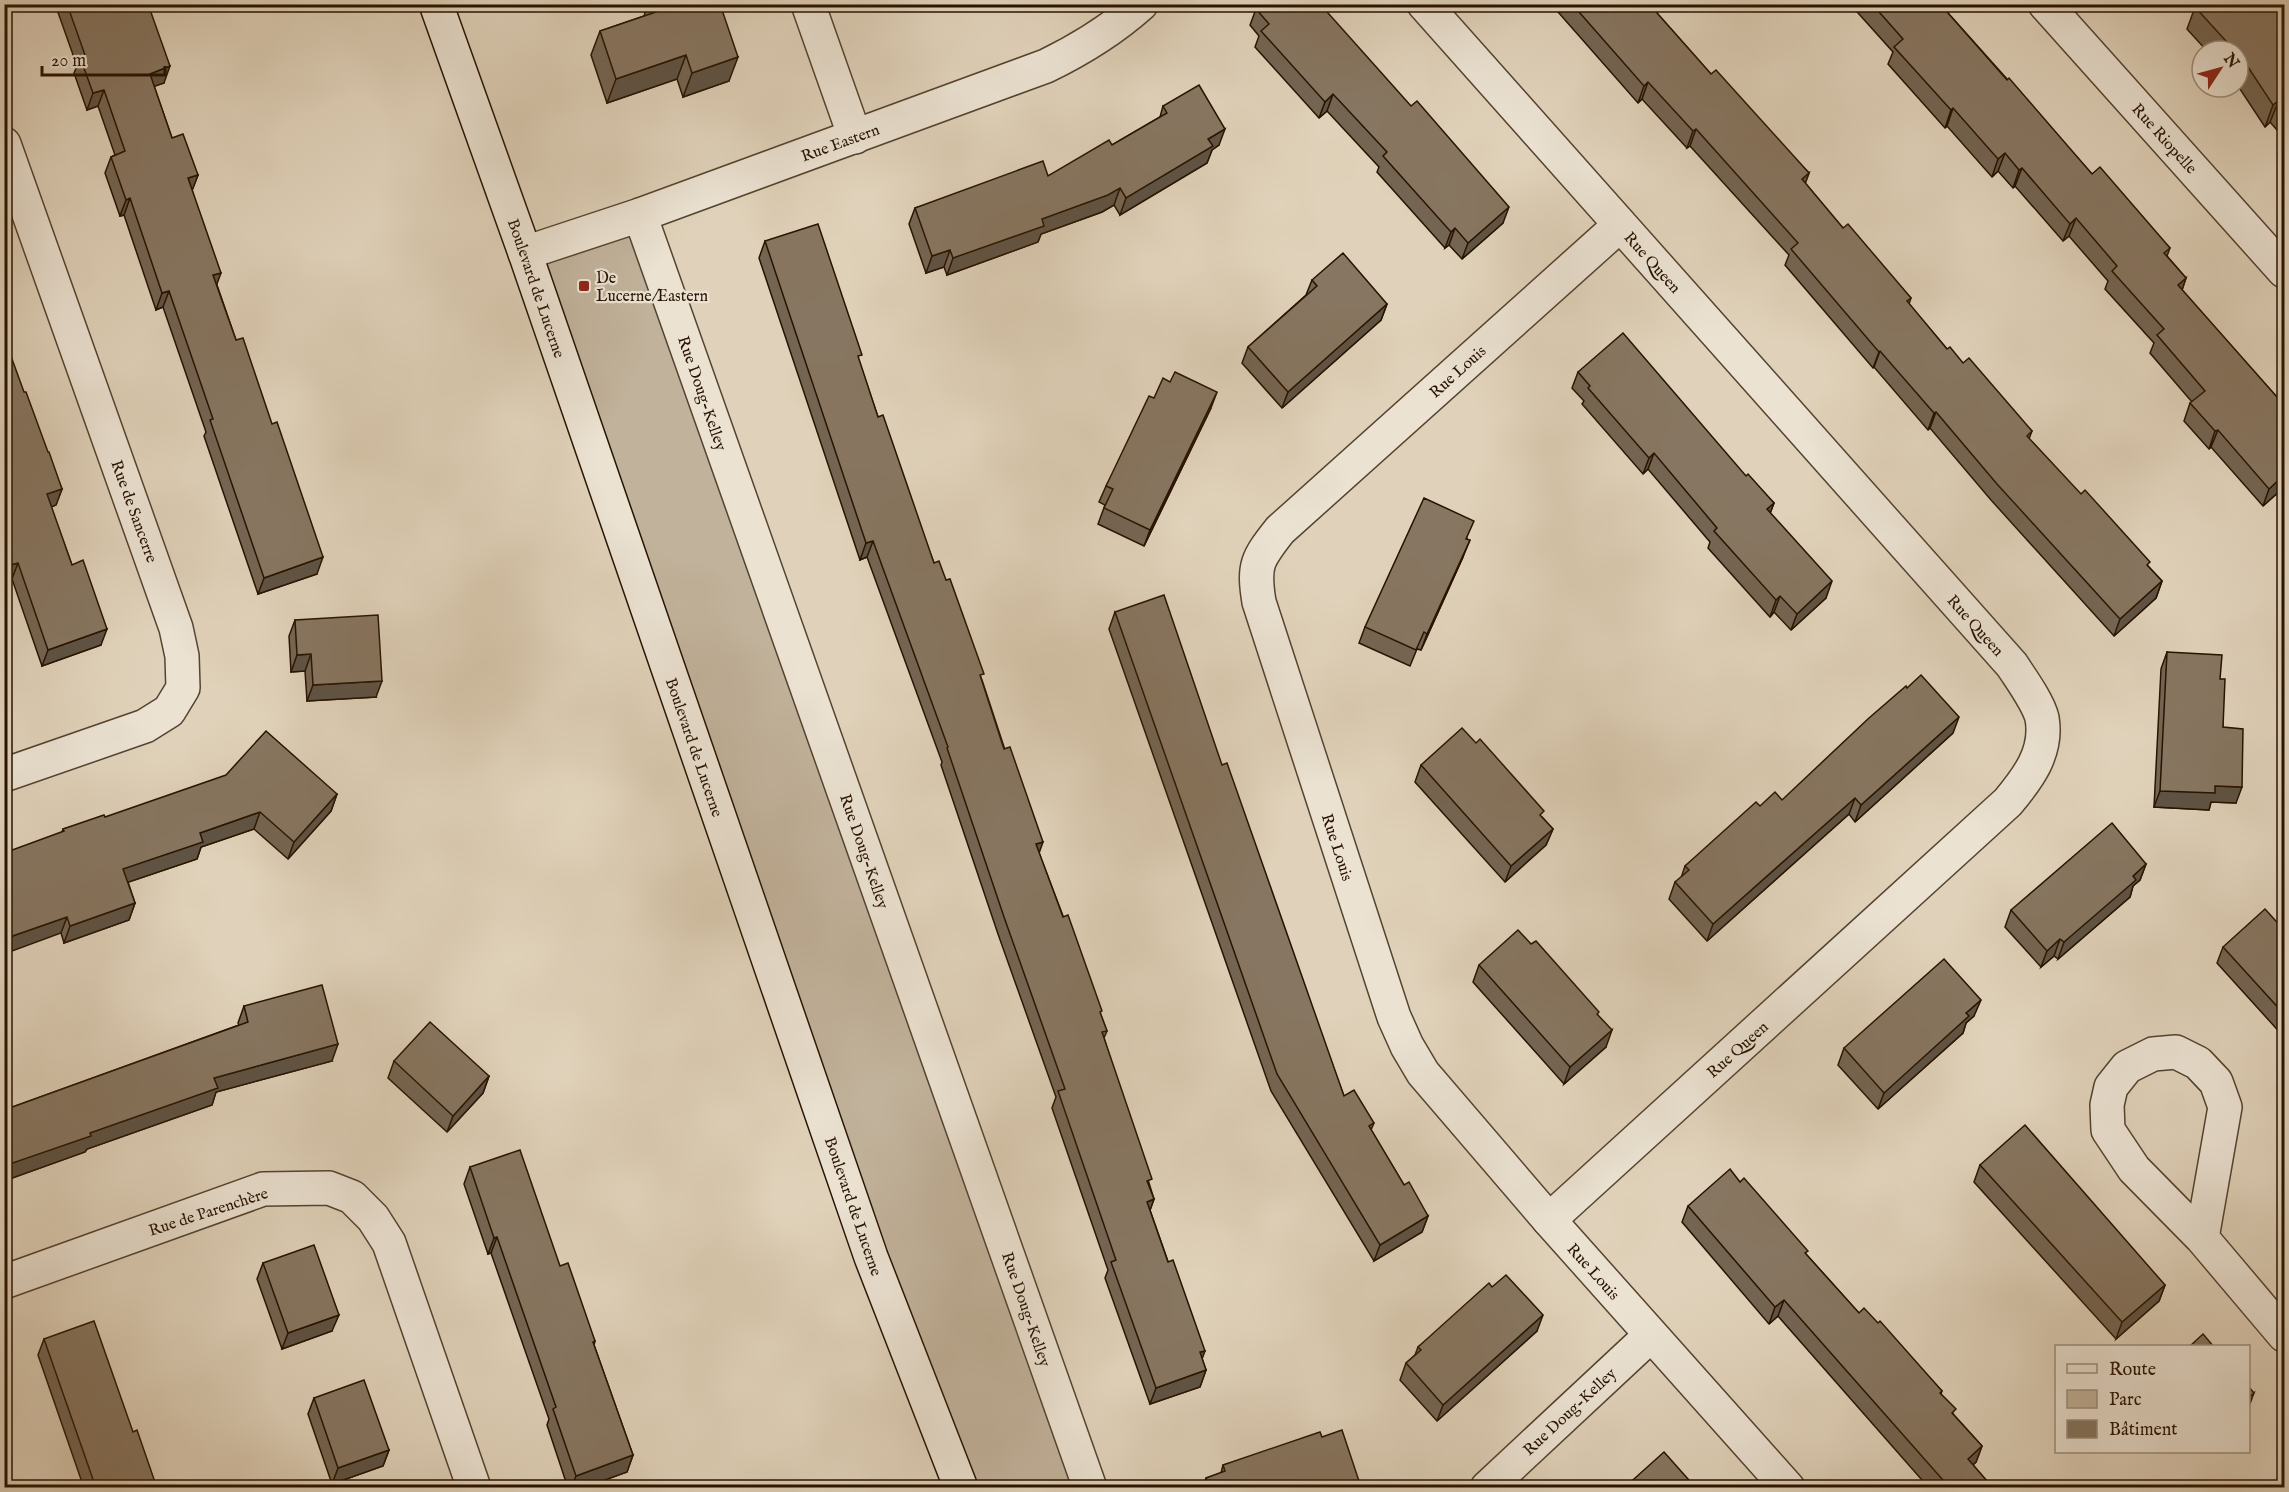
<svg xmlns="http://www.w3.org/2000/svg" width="2289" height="1492" font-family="'IM FELL English',serif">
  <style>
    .green { fill: #c1b29b; stroke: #74624e; stroke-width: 1.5 }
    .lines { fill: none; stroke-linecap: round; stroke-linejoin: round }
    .minor-casing { stroke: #55432f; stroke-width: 36 }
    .secondary-casing { stroke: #271301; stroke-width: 36 }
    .minor { stroke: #ebe2d2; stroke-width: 33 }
    .secondary { stroke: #ebe2d2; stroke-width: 33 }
    .wall { fill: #746553; stroke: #271301; stroke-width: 1.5 }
    .shaded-wall { fill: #5e5344; stroke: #271301; stroke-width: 1.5 }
    .building { fill: #877661; stroke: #271301; stroke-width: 1.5 }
    .poi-dot { fill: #8f2418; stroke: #ebe2d2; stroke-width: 2 }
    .labels { text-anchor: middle; stroke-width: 4.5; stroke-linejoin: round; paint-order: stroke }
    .street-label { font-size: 16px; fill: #271301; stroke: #ebe2d2 }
    .poi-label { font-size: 16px; fill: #271301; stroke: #ebe2d2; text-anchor: start }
  </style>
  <rect width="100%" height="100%" fill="#e0d2ba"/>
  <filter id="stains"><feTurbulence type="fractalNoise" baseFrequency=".00333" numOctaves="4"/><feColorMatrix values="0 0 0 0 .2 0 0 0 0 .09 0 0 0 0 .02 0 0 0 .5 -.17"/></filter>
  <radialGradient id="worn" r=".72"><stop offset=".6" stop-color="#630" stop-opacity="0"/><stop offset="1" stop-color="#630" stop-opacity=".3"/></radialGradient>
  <!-- green -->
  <polygon class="green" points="640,215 1090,1487 961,1487 525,253"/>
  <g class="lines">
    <!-- minor casing -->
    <g class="minor-casing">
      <g id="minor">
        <polyline points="808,4 855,137"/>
        <path d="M1424,4L2012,665C2021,679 2038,702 2042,718C2048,752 2028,778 2008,802L1549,1220"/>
        <polyline points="2045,4 2284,271"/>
        <polyline points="4,144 176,628 182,656 183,688 169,711 145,726 4,775"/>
        <polyline points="640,215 1090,1488"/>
        <path d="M1620,225L1280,530C1257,559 1253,565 1259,602L1394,1017L1407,1046L1423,1073L1549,1220L1788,1488"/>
        <path d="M525,253L640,215L1046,66C1081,49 1112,30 1141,4"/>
        <polyline points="2202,1238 2225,1107 2216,1082 2198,1063 2176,1052 2153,1054 2127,1067 2111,1087 2107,1105 2108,1130 2134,1169 2202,1238 2284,1335"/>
        <polyline points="4,1282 263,1189 329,1188 352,1197 373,1218 389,1243 474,1488"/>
        <polyline points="1487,1488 1651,1335"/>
      </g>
    </g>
    <!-- secondary casing -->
    <g class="secondary-casing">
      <polyline id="secondary" points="436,4 525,253 871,1257 961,1488"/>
    </g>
    <!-- minor -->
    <use href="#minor" class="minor"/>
    <!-- secondary -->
    <use href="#secondary" class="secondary"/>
  </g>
  <!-- wall -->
  <g class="wall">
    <polygon points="55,4 148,4 164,83 154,86 172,138 198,175 192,190 217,285 317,574 258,594 204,436 206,432 163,307 156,310 124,215 120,216 105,173 111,157 115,155 98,106 87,110 74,73 77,66"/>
    <polygon points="648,4 720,4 729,81 683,97 677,79 607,103 591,55 600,31 644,16"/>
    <polygon points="1551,4 1649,4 1711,74 1809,173 1805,183 1843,228 1911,298 1909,304 1947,349 1963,363 2032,431 2029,439 2162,581 2156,598 2114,636 1991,500 1930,428 1928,430 1874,367 1873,368 1785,265 1789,255 1690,146 1687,148 1642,99 1638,103"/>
    <polygon points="1850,4 1940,4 2092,174 2170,248 2167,256 2186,278 2182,290 2284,405 2284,492 2282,489 2263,506 2211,447 2209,449 2184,421 2190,403 2192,402 2150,353 2154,343 2105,289 2108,281 2069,236 2063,241 2015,186 2013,188 1998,171 1992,177 1947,126 1945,128 1888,64 1893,52"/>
    <polygon points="2195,7 2284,14 2284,138 2270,122 2265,127 2238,86 2238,51 2207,51 2187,29"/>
    <polygon points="1256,9 1503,223 1462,259 1449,245 1445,248 1377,172 1379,167 1327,111 1319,118 1255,47 1259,36 1250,25"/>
    <polygon points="1163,106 1219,145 1212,150 1207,163 1120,215 1114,205 1102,212 1041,234 1038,242 947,275 944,267 926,273 909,224 915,208 1048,176 1112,145 1160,117"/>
    <polygon points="765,241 859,361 878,417 934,563 982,680 1039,853 1107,1031 1104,1038 1154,1199 1150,1210 1206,1370 1200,1387 1150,1404 1105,1278 1108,1270 1052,1108 1056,1097 998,934 941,765 942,762 867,557 860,560 759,258"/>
    <polygon points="1312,280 1387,304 1381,320 1282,408 1242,363 1248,347 1306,295"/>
    <polygon points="1578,372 1746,476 1774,503 1770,513 1826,598 1791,630 1774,612 1770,617 1708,548 1710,542 1648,469 1643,474 1582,404 1584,401 1572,388"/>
    <polygon points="24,392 62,489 56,505 51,507 101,645 42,666 12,579"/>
    <polygon points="1154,398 1211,408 1144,546 1098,524 1105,505 1099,502 1106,486"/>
    <polygon points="1467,539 1463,557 1421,650 1417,649 1410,666 1359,643 1365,627"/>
    <polygon points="1115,612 1222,765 1344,1096 1374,1123 1371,1130 1404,1185 1428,1216 1422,1232 1374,1261 1271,1091 1109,629"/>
    <polygon points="295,620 376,697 307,701 305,671 291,672 289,636"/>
    <polygon points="2167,652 2220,679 2223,727 2236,803 2211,802 2209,810 2154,807 2161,669"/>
    <polygon points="1953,733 1855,822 1849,814 1707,941 1669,899 1675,882 1681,878 1685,866 1760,806 1782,800"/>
    <polygon points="1421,765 1542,817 1553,829 1546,845 1505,882 1415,782"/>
    <polygon points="337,794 331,811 288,859 254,829 201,847 197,859 128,882 135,903 129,920 64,943 61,933 62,832 63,829 105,817"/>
    <polygon points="2146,864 2140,880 2133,886 2130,897 2058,959 2054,956 2041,967 2005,927 2011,910"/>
    <polygon points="2284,930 2284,1037 2217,963 2223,947"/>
    <polygon points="1479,965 1598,1015 1606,1047 1564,1084 1473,982"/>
    <polygon points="244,1006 332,1061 216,1092 212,1105 87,1149 85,1152 4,1181 4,1110 239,1025 238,1023"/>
    <polygon points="1974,1016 1966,1023 1963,1033 1878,1109 1838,1065 1844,1048"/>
    <polygon points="394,1061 489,1076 483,1093 447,1132 388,1078"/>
    <polygon points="1980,1165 2165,1285 2159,1301 2116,1339 1974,1182"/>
    <polygon points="470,1167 560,1266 595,1341 594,1345 633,1455 627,1472 583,1488 568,1488 547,1425 549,1419 491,1253 488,1254 464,1184"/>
    <polygon points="1740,1182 1806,1254 1859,1313 1878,1323 1942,1391 1941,1394 1954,1415 1982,1446 1976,1462 1973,1465 1993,1488 1929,1488 1778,1316 1769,1324 1682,1222 1688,1206"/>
    <polygon points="263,1263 332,1331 282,1349 257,1279"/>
    <polygon points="1492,1287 1537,1331 1437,1421 1400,1380 1406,1363 1415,1355 1418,1347"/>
    <polygon points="44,1339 133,1432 157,1488 84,1488 38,1355"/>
    <polygon points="314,1398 389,1450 383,1466 332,1484 308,1414"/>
    <polygon points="1322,1437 1359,1481 1357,1488 1203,1488 1206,1478 1221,1473 1223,1465"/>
  </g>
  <!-- shaded-wall -->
  <g class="shaded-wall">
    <polygon points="686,55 677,79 607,103 616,79"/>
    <polygon points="738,57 729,81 683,97 692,73"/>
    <polygon points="170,66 164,83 144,90 150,74"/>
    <polygon points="1648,82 1642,99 1638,103 1644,86"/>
    <polygon points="104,90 98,106 87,110 93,93"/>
    <polygon points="1333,94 1327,111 1319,118 1325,102"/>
    <polygon points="2279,100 2270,122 2265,127 2273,105"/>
    <polygon points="1953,108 1947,126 1945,128 1951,110"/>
    <polygon points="1225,129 1219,145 1212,150 1207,163 1120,215 1126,198 1208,139"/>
    <polygon points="1696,129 1690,146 1687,148 1693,131"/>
    <polygon points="2005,153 1998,171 1992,177 1998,159"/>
    <polygon points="2022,168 2015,186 2013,188 2019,170"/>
    <polygon points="1809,173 1803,190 1802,179"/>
    <polygon points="198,175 192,191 188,178"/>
    <polygon points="1120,188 1114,205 1102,212 1041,234 1038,242 947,275 953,258 1042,219"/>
    <polygon points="130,198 124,215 120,216 126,200"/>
    <polygon points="1509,207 1503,223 1462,259 1468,243"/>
    <polygon points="2076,218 2069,236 2063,241 2070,224"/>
    <polygon points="1455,228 1449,245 1445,248 1451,232"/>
    <polygon points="950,250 944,267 926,273 932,256"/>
    <polygon points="221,273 215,289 213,275"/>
    <polygon points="2186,278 2180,296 2178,285"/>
    <polygon points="169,291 163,307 156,310 162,293"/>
    <polygon points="1387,304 1381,320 1282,408 1288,392"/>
    <polygon points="1880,351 1874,367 1873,368 1879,352"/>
    <polygon points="1217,392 1211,408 1144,546 1150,530"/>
    <polygon points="1936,412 1930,428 1928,430 1934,413"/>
    <polygon points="2218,430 2211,447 2209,449 2215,431"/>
    <polygon points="1654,453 1648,469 1643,474 1649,458"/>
    <polygon points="2284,475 2284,481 2282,489 2263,506 2269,489"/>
    <polygon points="62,489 56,505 41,511 47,494"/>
    <polygon points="1774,503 1768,519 1767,509"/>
    <polygon points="1470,540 1463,557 1421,650 1427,634"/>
    <polygon points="873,541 867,557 860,560 866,543"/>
    <polygon points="323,557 317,574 258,594 264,578"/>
    <polygon points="18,563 12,579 4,582 4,567"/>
    <polygon points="1832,581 1826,598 1791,630 1797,614"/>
    <polygon points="2162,581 2156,598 2114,636 2120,619"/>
    <polygon points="1780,596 1774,612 1770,617 1776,600"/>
    <polygon points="107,629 101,645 42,666 48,650"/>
    <polygon points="311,654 305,671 291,672 297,655"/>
    <polygon points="382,681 376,697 307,701 313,685"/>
    <polygon points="1959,717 1953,733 1855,822 1861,805"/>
    <polygon points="2215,786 2242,787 2236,803 2211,802 2209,810 2154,807 2160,791"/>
    <polygon points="337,794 331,811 288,859 294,842"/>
    <polygon points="1855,798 1849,814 1707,941 1713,924"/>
    <polygon points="260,812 254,829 201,847 197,859 117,886 123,869 200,833"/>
    <polygon points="1553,829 1546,845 1505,882 1511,866"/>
    <polygon points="1043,842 1037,859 1036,844"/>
    <polygon points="2146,864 2140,880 2133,886 2130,897 2058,959 2064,942"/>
    <polygon points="135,903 129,920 64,943 70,926"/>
    <polygon points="67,917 61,933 4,954 4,939"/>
    <polygon points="2060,939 2054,956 2041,967 2047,951"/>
    <polygon points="1981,1000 1974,1016 1966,1023 1963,1033 1878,1109 1884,1093 1966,1013"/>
    <polygon points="1612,1030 1606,1047 1564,1084 1570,1067"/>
    <polygon points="338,1044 332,1061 216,1092 212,1105 87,1149 85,1152 4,1181 4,1166 90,1133 214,1078"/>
    <polygon points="489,1076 483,1093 447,1132 453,1116"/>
    <polygon points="1154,1199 1148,1216 1147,1202"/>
    <polygon points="1428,1216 1422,1232 1374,1261 1380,1245"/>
    <polygon points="497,1237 491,1253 488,1254 494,1238"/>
    <polygon points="2165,1285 2159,1301 2116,1339 2122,1322"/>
    <polygon points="1784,1300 1778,1316 1769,1324 1775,1307"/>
    <polygon points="339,1315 332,1331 282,1349 288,1333"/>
    <polygon points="1543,1315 1537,1331 1437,1421 1443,1405"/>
    <polygon points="1205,1351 1199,1367 1200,1352"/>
    <polygon points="1206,1370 1200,1387 1150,1404 1156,1388"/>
    <polygon points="2254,1393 2248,1409 2248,1398"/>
    <polygon points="1982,1446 1976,1462 1961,1475 1968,1459"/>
    <polygon points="389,1450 383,1466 332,1484 338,1468"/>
    <polygon points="633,1455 627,1472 583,1488 571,1488 576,1476"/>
    <polygon points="1359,1481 1357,1488 1341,1488"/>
  </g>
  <!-- building -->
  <g class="building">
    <polygon points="67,4 148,4 170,66 150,74 172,138 183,134 198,175 188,178 221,273 213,275 236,340 243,338 272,424 277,422 323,557 264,578 210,420 213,419 169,291 162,293 130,198 126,200 111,157 125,151 104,90 93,93 80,57 85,55"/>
    <polygon points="653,4 720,4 738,57 692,73 686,55 616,79 600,31 656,12"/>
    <polygon points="1260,4 1320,4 1411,106 1417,101 1509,207 1468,243 1455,228 1451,232 1383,156 1387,152 1333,94 1325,102 1261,31 1269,24 1256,9"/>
    <polygon points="1572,4 1649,4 1711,74 1716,70 1809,173 1802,179 1843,228 1848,224 1911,298 1907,301 1947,349 1950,347 1963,363 1969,358 2032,431 2027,436 2081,494 2085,490 2150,562 2147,565 2162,581 2120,619 1997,484 1936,412 1934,413 1880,351 1879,352 1791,249 1798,243 1696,129 1693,131 1648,82 1644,86"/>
    <polygon points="1872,4 1940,4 2007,80 2009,78 2092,174 2100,167 2170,248 2164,253 2186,278 2178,285 2284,405 2284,475 2269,489 2218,430 2215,431 2190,403 2205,391 2157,335 2164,329 2112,271 2117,266 2076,218 2070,224 2022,168 2019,170 2005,153 1998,159 1953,108 1951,110 1894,47 1903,39"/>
    <polygon points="2198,4 2276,4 2284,14 2284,107 2279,100 2273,105 2244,61 2238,54 2238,51 2235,51 2195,7"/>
    <polygon points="1199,85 1225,129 1208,139 1213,146 1126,198 1120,188 1108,195 1042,219 1044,226 953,258 950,250 932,256 915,208 1043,161 1048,176 1109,140 1112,145 1167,113 1163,106"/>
    <polygon points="818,224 862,355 858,356 878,417 883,415 934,563 939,561 946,580 950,579 984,674 980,675 1004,749 1010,747 1043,842 1036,844 1063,917 1068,915 1102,1011 1100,1012 1107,1031 1102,1032 1152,1179 1147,1181 1154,1199 1147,1202 1168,1262 1173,1260 1205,1351 1200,1352 1206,1370 1156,1388 1111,1262 1116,1260 1058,1091 1065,1089 1004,917 947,748 948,747 873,541 866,543 765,241"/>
    <polygon points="1343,253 1387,304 1288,392 1248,347 1317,286 1312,280"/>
    <polygon points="1623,333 1746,476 1748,474 1774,503 1767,509 1832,581 1797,614 1780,596 1776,600 1714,531 1717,528 1654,453 1649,458 1588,388 1590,386 1578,372"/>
    <polygon points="4,337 24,392 26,392 48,452 49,452 62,489 47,494 72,565 83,560 107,629 48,650 18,563 4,567"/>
    <polygon points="1175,372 1217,392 1150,530 1104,508 1113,489 1106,486 1149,396 1154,398 1163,378 1170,382"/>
    <polygon points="1424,498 1474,521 1466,539 1470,540 1427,634 1424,632 1416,650 1365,627"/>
    <polygon points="1164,595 1222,765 1227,763 1344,1096 1354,1090 1374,1123 1369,1126 1404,1185 1409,1182 1428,1216 1380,1245 1277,1074 1115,612"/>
    <polygon points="378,615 382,681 313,685 311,654 297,655 295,620"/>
    <polygon points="2167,652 2222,655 2220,679 2225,679 2223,727 2243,729 2242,787 2215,786 2215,793 2160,791"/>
    <polygon points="1921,675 1959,717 1861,805 1855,798 1713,924 1675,882 1689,870 1685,866 1756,802 1760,806 1775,792 1782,800 1869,718 1906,686 1907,688"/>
    <polygon points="1462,728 1476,743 1480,739 1544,811 1540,815 1553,829 1511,866 1421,765"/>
    <polygon points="266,731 337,794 294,842 260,812 200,833 203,842 123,869 135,903 70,926 67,917 4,939 4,853 64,831 63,829 104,815 105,817 226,775"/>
    <polygon points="2112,823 2146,864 2133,876 2136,880 2064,942 2060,939 2047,951 2011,910"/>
    <polygon points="2265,909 2284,930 2284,1014 2223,947"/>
    <polygon points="1518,930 1531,944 1536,941 1599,1012 1597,1014 1612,1030 1570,1067 1479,965"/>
    <polygon points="1944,959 1981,1000 1966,1013 1969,1016 1884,1093 1844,1048"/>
    <polygon points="322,985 338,1044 214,1078 218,1088 90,1133 91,1136 4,1166 4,1110 248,1022 244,1006"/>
    <polygon points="430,1022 489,1076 453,1116 394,1061"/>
    <polygon points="2025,1125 2165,1285 2122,1322 1980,1165"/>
    <polygon points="520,1150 560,1266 568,1263 595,1341 593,1342 633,1455 576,1476 553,1409 556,1407 497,1237 494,1238 470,1167"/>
    <polygon points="1730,1169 1740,1182 1744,1178 1808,1251 1805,1253 1859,1313 1864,1308 1878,1323 1880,1321 1942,1391 1940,1393 1956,1409 1952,1413 1982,1446 1968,1459 1993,1488 1950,1488 1784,1300 1775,1307 1688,1206"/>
    <polygon points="314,1245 339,1315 288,1333 263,1263"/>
    <polygon points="1506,1275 1543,1315 1443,1405 1406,1363 1421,1350 1418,1347 1489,1283 1492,1287"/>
    <polygon points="94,1321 133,1432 137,1430 157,1488 96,1488 44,1339"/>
    <polygon points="2203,1334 2214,1347 2189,1347"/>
    <polygon points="364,1380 389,1450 338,1468 314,1398"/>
    <polygon points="2248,1386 2254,1393 2248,1398"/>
    <polygon points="1342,1430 1359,1481 1341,1488 1210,1488 1206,1478 1225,1471 1223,1465 1320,1432 1322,1437"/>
    <polygon points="1664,1452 1696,1488 1624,1488"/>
  </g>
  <!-- markers -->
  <rect class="poi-dot" x="578" y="280" width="12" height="12" rx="3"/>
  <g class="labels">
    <!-- street labels -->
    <g class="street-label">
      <text transform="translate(2165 138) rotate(48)" y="6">Rue Riopelle</text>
      <text transform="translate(840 142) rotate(-20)" y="6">Rue Eastern</text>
      <text transform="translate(1653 262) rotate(48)" y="6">Rue Queen</text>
      <text transform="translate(537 288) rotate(71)" y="6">Boulevard de Lucerne</text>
      <text transform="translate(1457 371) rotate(-42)" y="6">Rue Louis</text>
      <text transform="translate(703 393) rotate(71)" y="6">Rue Doug-Kelley</text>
      <text transform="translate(135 511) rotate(70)" y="6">Rue de Sancerre</text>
      <text transform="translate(1976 625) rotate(48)" y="6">Rue Queen</text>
      <text transform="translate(695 747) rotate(71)" y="6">Boulevard de Lucerne</text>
      <text transform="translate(1338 847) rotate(72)" y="6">Rue Louis</text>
      <text transform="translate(865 851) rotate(71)" y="6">Rue Doug-Kelley</text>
      <text transform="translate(1737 1049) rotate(-42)" y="6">Rue Queen</text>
      <text transform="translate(854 1206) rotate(71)" y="6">Boulevard de Lucerne</text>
      <text transform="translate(208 1211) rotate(-18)" y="6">Rue de Parenchère</text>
      <text transform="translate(1594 1271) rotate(48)" y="6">Rue Louis</text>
      <text transform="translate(1027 1309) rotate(71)" y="6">Rue Doug-Kelley</text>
      <text transform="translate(1569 1411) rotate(-43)" y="6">Rue Doug-Kelley</text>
    </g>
    <!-- poi labels -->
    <g class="poi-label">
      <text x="596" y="283">De<tspan x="596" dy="18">Lucerne/Eastern</tspan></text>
    </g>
  </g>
  <!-- margin -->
  <rect width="2289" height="1492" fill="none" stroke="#e0d2ba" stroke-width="24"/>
  <rect x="6" y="6" width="2277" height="1480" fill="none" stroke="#271301" stroke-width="3"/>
  <rect x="12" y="12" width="2265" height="1468" fill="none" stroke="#271301" stroke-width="1.5"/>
  <!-- legend -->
  <rect x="2055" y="1345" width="195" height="108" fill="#ebe2d2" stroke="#9d8f7e" stroke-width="1.5"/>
  <rect x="2067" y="1364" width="30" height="9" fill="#ebe2d2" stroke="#9d8f7e" stroke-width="1.5"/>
  <text x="2109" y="1375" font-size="18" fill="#271301">Route</text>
  <rect x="2067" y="1390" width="30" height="18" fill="#c1b29b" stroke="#9d8f7e" stroke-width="1.5"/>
  <text x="2109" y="1405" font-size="18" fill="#271301">Parc</text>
  <rect x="2067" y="1420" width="30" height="18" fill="#877661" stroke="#9d8f7e" stroke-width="1.5"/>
  <text x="2109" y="1435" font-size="18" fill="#271301">Bâtiment</text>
  <!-- north arrow -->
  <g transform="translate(2220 69) rotate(54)"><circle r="28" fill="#ebe2d2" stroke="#9d8f7e" stroke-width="1.5"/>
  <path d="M0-4.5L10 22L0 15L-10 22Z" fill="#8f2418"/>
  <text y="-9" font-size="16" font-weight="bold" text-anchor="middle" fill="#271301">N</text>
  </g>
  <!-- scale -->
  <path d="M42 66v9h123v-9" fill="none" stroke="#271301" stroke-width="3"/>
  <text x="51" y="66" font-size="18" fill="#271301" stroke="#ebe2d2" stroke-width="4.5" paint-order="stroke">20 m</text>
  <rect width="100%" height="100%" filter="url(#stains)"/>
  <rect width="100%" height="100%" fill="url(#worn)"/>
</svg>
